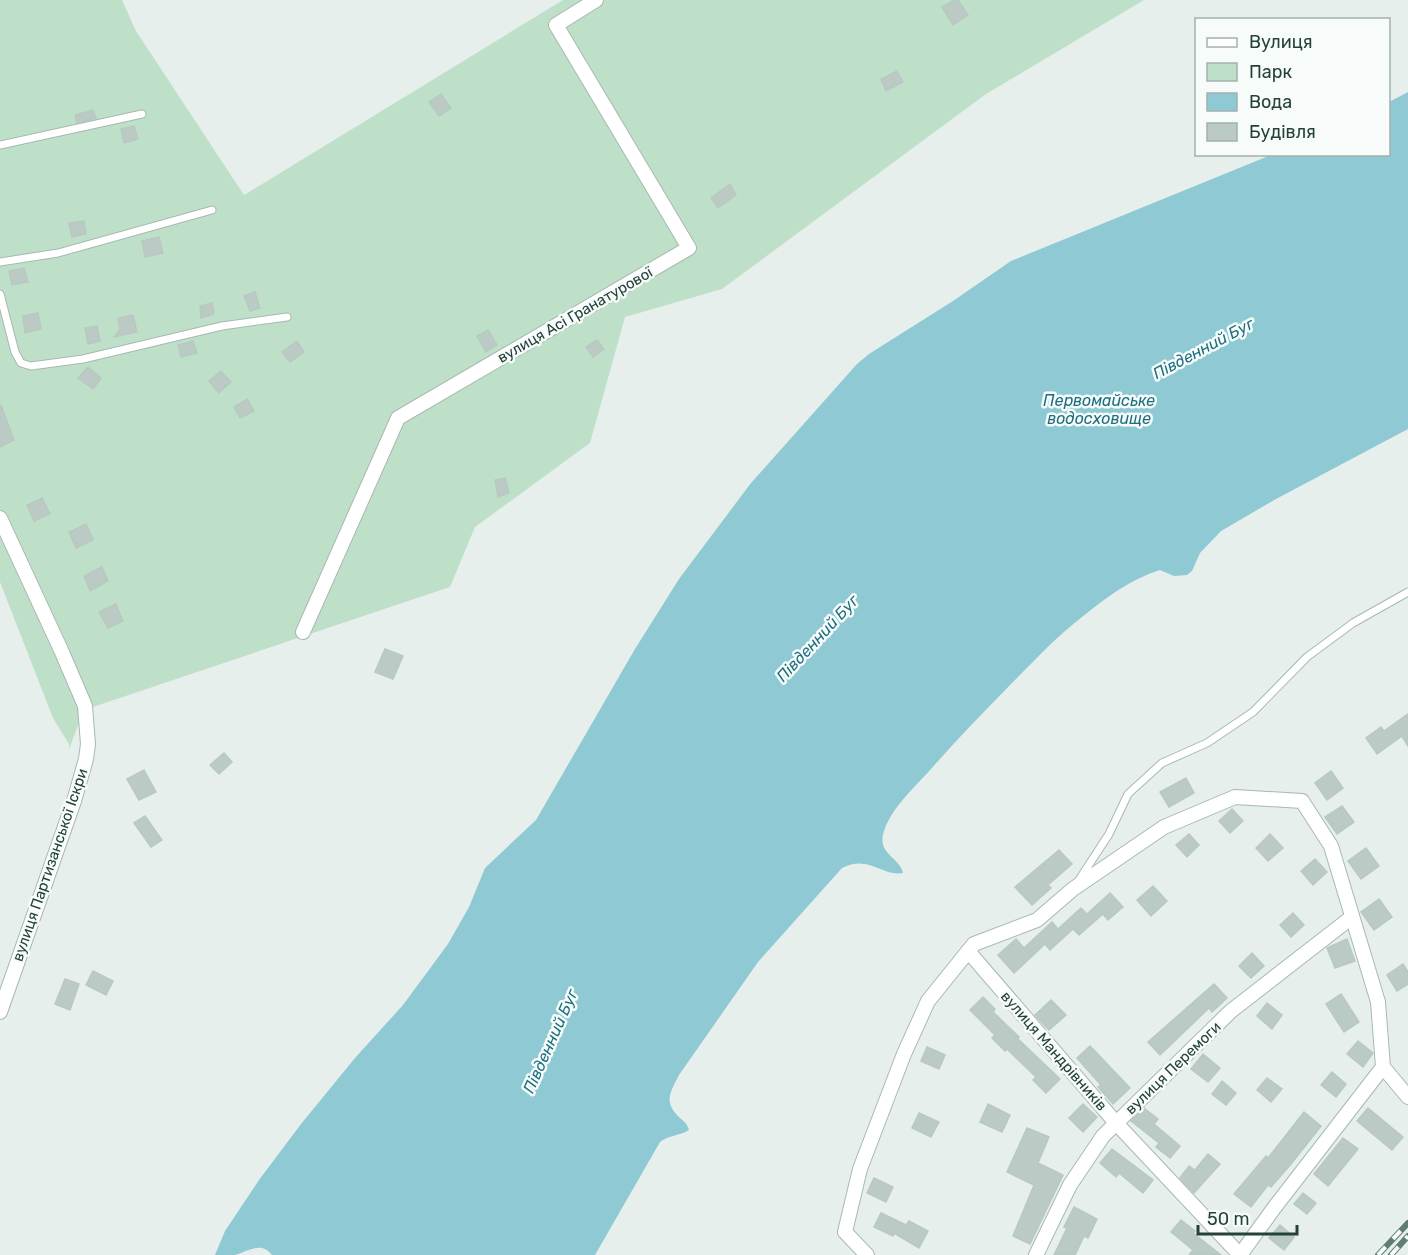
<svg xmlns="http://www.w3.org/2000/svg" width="1408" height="1255" font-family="Rubik,sans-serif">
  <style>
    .green { fill: #bfe0c8 }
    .water { fill: #8ec9d4 }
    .building { fill: #bbcac4; stroke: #b8c9c2; stroke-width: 1.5 }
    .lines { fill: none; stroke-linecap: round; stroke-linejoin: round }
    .lane-casing { stroke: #a8b8b2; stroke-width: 9 }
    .street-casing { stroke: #a8b8b2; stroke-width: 16 }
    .lane { stroke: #fff; stroke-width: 7 }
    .street { stroke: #fff; stroke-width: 14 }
    .rail-casing { stroke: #5f7d75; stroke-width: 6 }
    .rail { stroke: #f7fbf9; stroke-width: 4; stroke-dasharray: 11; stroke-linecap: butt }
    .labels { text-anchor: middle; stroke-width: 5; stroke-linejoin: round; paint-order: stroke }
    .street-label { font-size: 15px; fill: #24423a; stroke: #f7fbf9 }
    .water-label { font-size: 16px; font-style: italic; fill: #1c6f80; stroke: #f7fbf9 }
  </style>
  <rect width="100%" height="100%" fill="#e6efeb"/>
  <!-- green -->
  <polygon class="green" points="0,0 122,0 136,31 244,195 563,0 1144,0 986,94 722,289 625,317 590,443 475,527 450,587 84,710 69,749 69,744 53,718 0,582"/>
  <!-- water -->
  <path class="water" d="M1408,92V429L1276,499L1221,531L1200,553L1192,571L1187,575L1174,576L1160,570C1131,579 1105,598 1082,617C1057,636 1035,660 1012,683C985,711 957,739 931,769C915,787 892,807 884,831C876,854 900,857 903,873C882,877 869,854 842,868L758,962L679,1075C670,1093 663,1102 680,1118C685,1122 687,1124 689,1130C679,1136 669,1135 660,1142L595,1255H272C261,1241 248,1251 235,1255C229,1255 221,1255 215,1255L225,1231L259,1180L301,1124L355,1058L403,1005L448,944L469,907L485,868L536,820L635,649L679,579L751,483L857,364L869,354L953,301L1011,261L1271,155L1388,154L1389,102Z"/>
  <!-- building -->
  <g class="building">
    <polygon points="954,0 958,0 968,15 953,25 942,7"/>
    <polygon points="897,71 903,82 886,91 881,79"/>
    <polygon points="441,94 451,108 439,116 429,102"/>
    <polygon points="93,110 96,118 77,123 75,115"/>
    <polygon points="134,126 138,139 124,143 121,129"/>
    <polygon points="730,184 736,195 718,208 711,198"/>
    <polygon points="84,221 86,234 72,237 69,223"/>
    <polygon points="159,237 163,253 145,257 142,241"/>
    <polygon points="24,268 28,282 12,285 9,271"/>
    <polygon points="255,292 260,308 250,311 244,296"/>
    <polygon points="212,303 214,314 201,318 200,306"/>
    <polygon points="38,313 41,329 25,333 23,316"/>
    <polygon points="133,315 137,332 114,337 120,330 118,318"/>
    <polygon points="97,326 100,341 88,344 85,328"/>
    <polygon points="488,330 497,345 486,352 477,336"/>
    <polygon points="597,340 604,349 593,357 586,347"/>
    <polygon points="193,341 197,353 181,357 178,345"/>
    <polygon points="297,341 304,352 290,362 282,352"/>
    <polygon points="88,367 101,378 93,389 78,378"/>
    <polygon points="221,371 231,382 219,393 209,381"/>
    <polygon points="247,399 254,411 240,418 234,407"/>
    <polygon points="1,405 14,440 0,447 0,406"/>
    <polygon points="505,478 509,493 498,497 495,480"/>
    <polygon points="42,498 50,514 34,521 27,505"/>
    <polygon points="86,524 93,540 76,548 69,532"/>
    <polygon points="102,567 108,581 90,591 84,576"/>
    <polygon points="116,604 123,621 108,628 99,612"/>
    <polygon points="385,649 403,656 393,679 375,672"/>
    <polygon points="1408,714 1408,746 1402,736 1377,754 1366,738 1381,727 1384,731"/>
    <polygon points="224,753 232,762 219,774 210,765"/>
    <polygon points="144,770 156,792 139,800 127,779"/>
    <polygon points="1331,771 1343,788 1327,800 1315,783"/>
    <polygon points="1186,778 1194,793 1169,807 1160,792"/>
    <polygon points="1342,806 1354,822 1337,834 1325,817"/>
    <polygon points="1232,809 1243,821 1230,833 1219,821"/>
    <polygon points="145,816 162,840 151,847 134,823"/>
    <polygon points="1189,834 1199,845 1187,857 1176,845"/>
    <polygon points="1270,834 1283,848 1268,861 1256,848"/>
    <polygon points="1366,848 1379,866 1361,879 1348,861"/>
    <polygon points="1059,850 1072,864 1048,885 1051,888 1032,905 1015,887"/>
    <polygon points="1315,859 1327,872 1313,885 1301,871"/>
    <polygon points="1153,886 1167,901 1151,916 1137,900"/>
    <polygon points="1110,893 1123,907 1108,920 1103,914 1079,935 1073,929 1050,950 1045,944 1014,973 998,955 1016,939 1024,948 1052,922 1058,929 1081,908 1087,914"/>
    <polygon points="1379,899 1392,917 1374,930 1361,912"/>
    <polygon points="1293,913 1304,925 1291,937 1280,925"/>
    <polygon points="1347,939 1355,961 1335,968 1327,948"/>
    <polygon points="1252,953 1264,966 1251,978 1239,966"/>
    <polygon points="1403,964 1408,972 1408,984 1397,991 1387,975"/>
    <polygon points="93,971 113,981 106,995 86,985"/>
    <polygon points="65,979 79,984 70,1010 55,1004"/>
    <polygon points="1214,984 1227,998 1212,1012 1209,1008 1160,1055 1148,1042"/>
    <polygon points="1341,994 1359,1022 1344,1032 1326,1004"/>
    <polygon points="983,997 995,1009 993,1012 1019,1037 1017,1038 1060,1079 1046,1093 1033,1080 1036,1077 1007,1049 1005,1051 992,1038 995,1035 970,1010"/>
    <polygon points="1051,1000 1066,1015 1049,1030 1035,1015"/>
    <polygon points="1267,1003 1282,1015 1272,1029 1257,1016"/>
    <polygon points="1358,1041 1373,1053 1363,1067 1347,1054"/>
    <polygon points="1090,1046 1130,1088 1113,1104 1098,1087 1101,1085 1077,1058"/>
    <polygon points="927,1047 945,1055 939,1069 921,1061"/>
    <polygon points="1203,1054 1220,1068 1208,1082 1191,1069"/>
    <polygon points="1332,1072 1346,1084 1336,1097 1321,1085"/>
    <polygon points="1267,1078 1282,1089 1271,1102 1257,1090"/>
    <polygon points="1222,1081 1236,1093 1226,1105 1212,1094"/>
    <polygon points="988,1104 1010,1115 1002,1132 980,1122"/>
    <polygon points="1083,1104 1097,1117 1083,1132 1069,1118"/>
    <polygon points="1144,1108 1158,1119 1154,1124 1180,1146 1170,1158 1156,1147 1159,1143 1131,1121"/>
    <polygon points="1368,1108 1403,1137 1392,1150 1357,1121"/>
    <polygon points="1304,1112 1321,1126 1291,1164 1271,1187 1268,1185 1251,1207 1234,1194 1266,1156 1268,1158"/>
    <polygon points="919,1113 939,1122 931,1137 912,1128"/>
    <polygon points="1027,1128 1049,1137 1038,1163 1063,1175 1030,1244 1013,1236 1034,1185 1007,1172"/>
    <polygon points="1343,1138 1358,1149 1328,1186 1314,1174"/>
    <polygon points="1112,1149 1153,1180 1143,1193 1119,1173 1116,1177 1100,1163"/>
    <polygon points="1208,1154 1220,1164 1194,1193 1180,1178 1189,1166 1195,1170"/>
    <polygon points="874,1178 893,1187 886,1202 867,1193"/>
    <polygon points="1303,1193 1316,1203 1307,1214 1294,1204"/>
    <polygon points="1074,1207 1097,1219 1088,1238 1084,1236 1075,1255 1054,1255 1067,1228 1064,1227"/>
    <polygon points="881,1213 906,1225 909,1221 928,1231 919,1248 894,1233 893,1236 874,1227"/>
    <polygon points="1181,1220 1195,1231 1193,1233 1221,1255 1189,1255 1193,1250 1171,1232"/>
    <polygon points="1280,1225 1294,1237 1284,1250 1269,1238"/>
  </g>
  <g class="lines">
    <!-- lane casing -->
    <g class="lane-casing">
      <g id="lane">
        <polyline points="0,145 142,114"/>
        <polyline points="0,262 58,253 212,210"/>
        <polyline points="0,294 15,352 21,363 31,366 83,359 222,326 287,317"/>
        <polyline points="1079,880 1109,834 1128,794 1162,763 1207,743 1253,712 1307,657 1353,623 1408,592"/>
      </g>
    </g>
    <!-- street casing -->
    <g class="street-casing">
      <g id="street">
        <polyline points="0,518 61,650 85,706 88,744 86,759 74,801 0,1012"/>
        <polyline points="303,632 398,418 689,248 556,25 596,0"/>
        <polyline points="968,951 1116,1123 1240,1255"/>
        <polyline points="867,1255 845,1232 860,1169 904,1054 928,1001 974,944 1037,920 1073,889 1164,827 1235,797 1302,801 1331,846 1378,1002 1383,1067 1408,1097"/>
        <polyline points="1036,1255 1070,1185 1103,1136 1231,1011 1352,917"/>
        <polyline points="1240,1255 1274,1208 1383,1067"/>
      </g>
    </g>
    <!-- lane -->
    <use href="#lane" class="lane"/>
    <!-- street -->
    <use href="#street" class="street"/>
    <!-- rail casing -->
    <g class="rail-casing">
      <g id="rail">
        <polyline points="1378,1255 1408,1223"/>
        <polyline points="1391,1255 1408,1236"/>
      </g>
    </g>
    <!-- rail -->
    <use href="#rail" class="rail"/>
  </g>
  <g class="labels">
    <!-- street labels -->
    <g class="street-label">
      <text transform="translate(575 315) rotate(-30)" y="5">вулиця Асі Гранатурової</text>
      <text transform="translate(50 865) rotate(-71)" y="5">вулиця Партизанської Іскри</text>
      <text transform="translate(1054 1051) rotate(49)" y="5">вулиця Мандрівників</text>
      <text transform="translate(1173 1068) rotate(-44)" y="5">вулиця Перемоги</text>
    </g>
    <!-- water labels -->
    <g class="water-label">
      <text transform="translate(1203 348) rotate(-28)" y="6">Південний Буг</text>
      <text x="1099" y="406">Первомайське<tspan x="1099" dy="18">водосховище</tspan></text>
      <text transform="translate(817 638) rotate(-47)" y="6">Південний Буг</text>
      <text transform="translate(550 1041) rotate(-66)" y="6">Південний Буг</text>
    </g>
  </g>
  <!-- legend -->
  <rect x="1195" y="18" width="195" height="138" fill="#f7fbf9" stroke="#a3b1ad" stroke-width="1.5"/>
  <rect x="1207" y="38" width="30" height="9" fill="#ffffff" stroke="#a3b1ad" stroke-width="1.5"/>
  <text x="1249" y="48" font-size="18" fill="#24423a">Вулиця</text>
  <rect x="1207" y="63" width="30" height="18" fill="#bfe0c8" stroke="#a3b1ad" stroke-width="1.5"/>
  <text x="1249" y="78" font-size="18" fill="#24423a">Парк</text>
  <rect x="1207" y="93" width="30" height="18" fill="#8ec9d4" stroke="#a3b1ad" stroke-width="1.5"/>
  <text x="1249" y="108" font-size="18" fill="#24423a">Вода</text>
  <rect x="1207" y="123" width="30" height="18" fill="#bbcac4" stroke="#a3b1ad" stroke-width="1.5"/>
  <text x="1249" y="138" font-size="18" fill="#24423a">Будівля</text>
  <!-- scale -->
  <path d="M1198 1225v9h99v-9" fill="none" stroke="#24423a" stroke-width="3"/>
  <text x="1207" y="1225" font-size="18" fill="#24423a" stroke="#f7fbf9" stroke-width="4.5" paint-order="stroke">50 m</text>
</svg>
